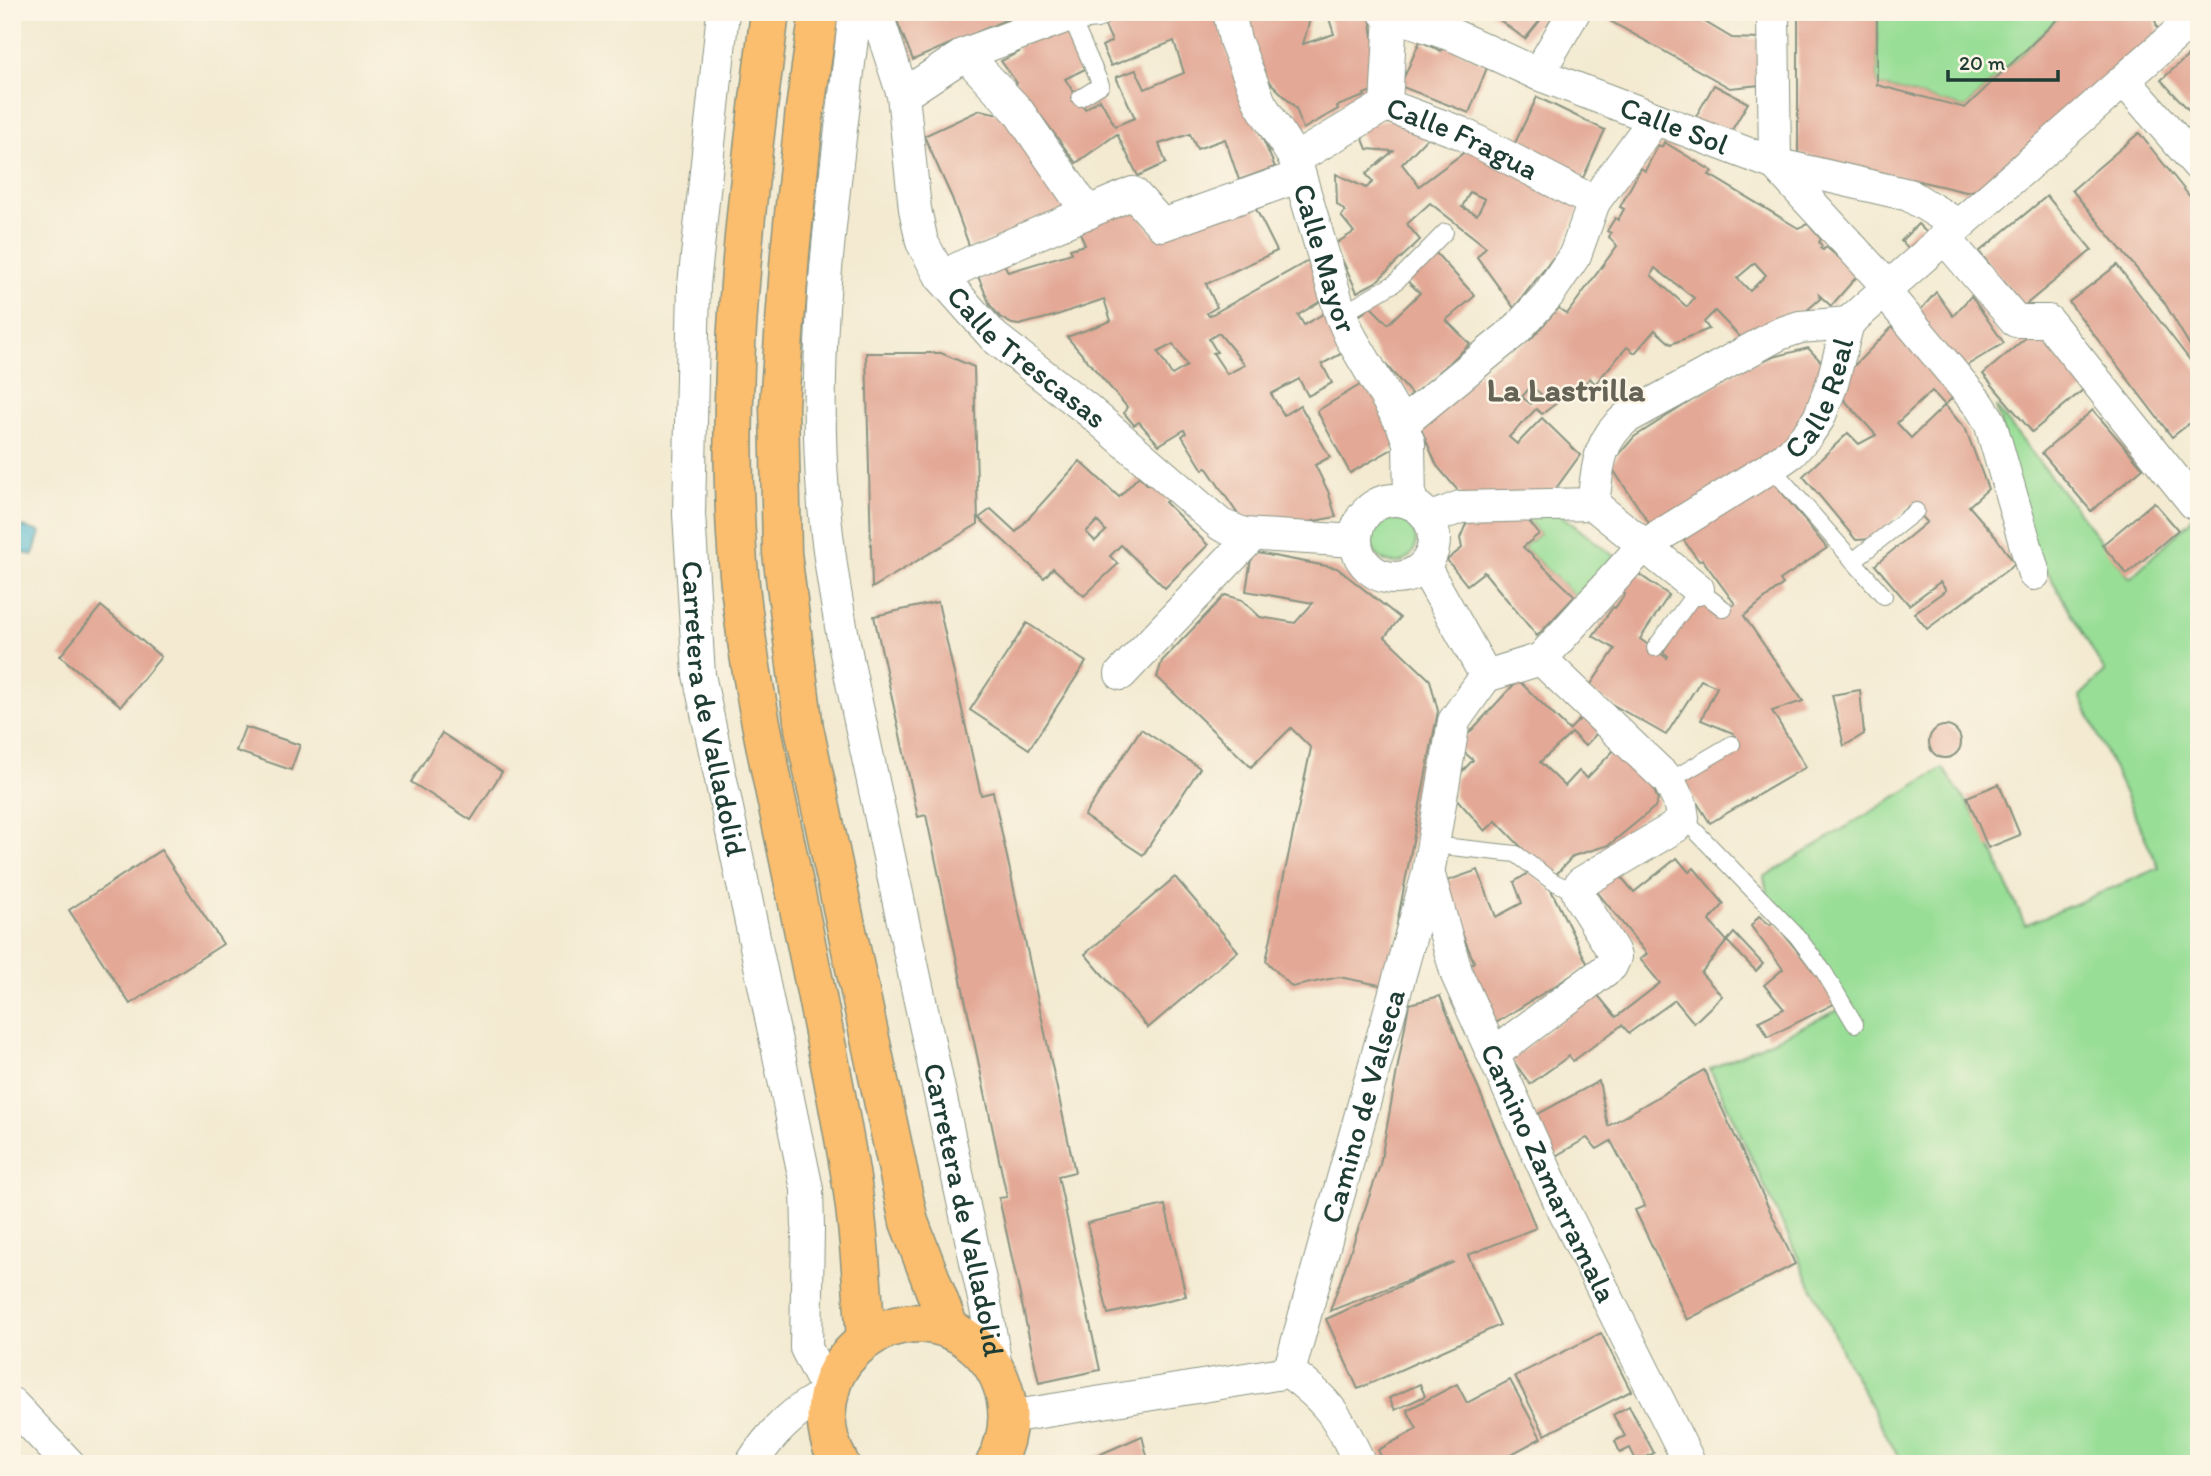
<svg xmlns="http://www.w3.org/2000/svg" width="2211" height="1476" font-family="Itim,sans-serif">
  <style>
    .green { fill: #99de97; stroke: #5c8e66; stroke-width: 2 }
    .water { fill: #4eb6cd; stroke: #367a80; stroke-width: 2 }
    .building { fill: #e3a996; fill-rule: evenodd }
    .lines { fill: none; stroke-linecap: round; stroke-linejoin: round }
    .service-casing { stroke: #899482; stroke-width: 18 }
    .minor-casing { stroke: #899482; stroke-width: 34 }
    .trunk-casing { stroke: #899482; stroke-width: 41 }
    .service { stroke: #fff; stroke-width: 16 }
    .minor { stroke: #fff; stroke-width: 32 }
    .trunk { stroke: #fbbd6e; stroke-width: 38 }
    .labels { text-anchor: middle; stroke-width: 5; stroke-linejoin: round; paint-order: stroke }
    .street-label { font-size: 30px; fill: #1f3d34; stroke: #fcf5e5 }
    .quarter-label { font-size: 33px; font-weight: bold; fill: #646356; stroke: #fcf5e5 }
  </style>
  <rect width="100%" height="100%" fill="#fcf5e5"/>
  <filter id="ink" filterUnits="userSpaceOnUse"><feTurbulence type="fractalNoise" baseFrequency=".0143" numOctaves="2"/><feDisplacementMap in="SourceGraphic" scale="14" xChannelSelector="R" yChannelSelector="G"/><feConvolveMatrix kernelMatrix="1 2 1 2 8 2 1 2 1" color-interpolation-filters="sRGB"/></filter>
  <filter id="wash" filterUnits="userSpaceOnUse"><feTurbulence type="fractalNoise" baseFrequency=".00686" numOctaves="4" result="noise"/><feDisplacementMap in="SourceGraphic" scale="28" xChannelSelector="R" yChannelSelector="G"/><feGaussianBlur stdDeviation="1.57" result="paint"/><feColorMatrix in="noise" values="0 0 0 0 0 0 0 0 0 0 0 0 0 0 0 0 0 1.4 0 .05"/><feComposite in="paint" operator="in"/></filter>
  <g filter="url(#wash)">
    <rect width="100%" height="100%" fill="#f3ead1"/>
    <!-- green -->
    <g class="green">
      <polygon points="1877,12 2065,12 1965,108 1877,85"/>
      <polygon points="1996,407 2130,578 2190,521 2199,503 2199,1464 1902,1464 1844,1356 1710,1069 1845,1007 1769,903 1764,877 1943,768 1979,821 2025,925 2159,868 2080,696 2105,672 2031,543"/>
      <polygon points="1520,510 1554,510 1615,557 1575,596 1523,547 1539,534"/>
      <circle cx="1394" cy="541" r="22"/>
    </g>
    <!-- water -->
    <polygon class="water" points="12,524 40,532 33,555 12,550"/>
    <g id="blocks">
      <!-- building -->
      <g class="building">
        <polygon points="904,12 1019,13 1048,12 1023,23 1019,14 913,60 895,16"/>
        <polygon points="1119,12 1216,12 1232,68 1275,167 1239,180 1225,139 1197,149 1190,134 1159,144 1166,163 1138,176 1117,134 1076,163 1033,105 1030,100 1025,103 1013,86 1017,83 1001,61 1019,52 1017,47 1069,22 1091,66 1065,79 1085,109 1100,99 1115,126 1135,118 1116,77 1136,70 1145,89 1184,73 1174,41 1111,66 1102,46 1112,41 1102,20"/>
        <polygon points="1244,12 1312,12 1303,44 1334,34 1327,12 1345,12 1370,17 1376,55 1377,89 1364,94 1365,96 1337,106 1338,109 1303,129 1296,108 1250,62"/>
        <polygon points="1489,12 1547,12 1525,39"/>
        <polygon points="1594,12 1688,12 1732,38 1760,39 1760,85 1730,88"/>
        <polygon points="1798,12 1877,12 1877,85 1965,108 2065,12 2140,12 2155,20 2160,37 1996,186 1966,192 1798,153"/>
        <polygon points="1420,41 1441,51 1445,44 1488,65 1469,113 1400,86"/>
        <polygon points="2199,46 2199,121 2161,80"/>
        <polygon points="1714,85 1748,103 1726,140 1692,123"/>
        <polygon points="1537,97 1605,130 1583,178 1514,145"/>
        <polygon points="980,110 1013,117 1076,211 970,248 952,198 924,136"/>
        <path d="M1408,115L1436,129L1402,164L1419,186L1470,148L1581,204L1556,261L1553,258L1514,308L1477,257L1486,247L1430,203L1407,224L1420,240L1376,282L1357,292L1335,244L1354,232L1341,216L1345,211L1337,204L1336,174L1366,188L1373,182L1366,174L1393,151L1367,149L1358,127ZM1470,192L1485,199L1477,215L1462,207Z"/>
        <polygon points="2139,133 2199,208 2199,361 2164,302 2072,190"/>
        <path d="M1664,142L1712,171L1709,175L1713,177L1798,228L1808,224L1821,239L1819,242L1822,246L1820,248L1823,250L1826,247L1859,274L1831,306L1819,295L1820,299L1790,325L1743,340L1715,311L1704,322L1709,329L1671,344L1655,330L1635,353L1627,347L1595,384L1590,378L1581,388L1578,387L1542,414L1536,409L1509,437L1517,444L1542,418L1580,455L1554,491L1465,499L1437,466L1418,422L1487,368L1531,339L1558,308L1567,314L1617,246L1609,237L1611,233L1607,231L1615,218L1618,220L1624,209L1620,207L1641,168L1645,171L1658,145L1662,147ZM1755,263L1766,275L1750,291L1737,278ZM1655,268L1694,298L1687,307L1651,275ZM1531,386L1541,394L1531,404L1522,397Z"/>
        <polygon points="2047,196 2092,250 2024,306 1979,252"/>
        <path d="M1251,199L1277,251L1206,284L1217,307L1207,313L1209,316L1310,260L1327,297L1298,315L1304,325L1332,309L1350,349L1322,364L1332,383L1308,396L1299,379L1271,394L1284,415L1300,405L1330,457L1315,465L1328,491L1336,517L1292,525L1241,519L1206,467L1203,470L1182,436L1186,433L1184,430L1159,445L1139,422L1134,425L1124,413L1127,407L1067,337L1111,321L1104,299L1054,316L1019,325L1012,324L1000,317L990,305L973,264L999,253L1008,272L1072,253L1070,249L1085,245L1080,233L1084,232L1082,226L1131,201L1153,235ZM1219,333L1245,365L1227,374L1213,353L1217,352L1209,339ZM1173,344L1187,366L1172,375L1158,352Z"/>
        <polygon points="1918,224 1931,237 1914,255 1901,241"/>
        <polygon points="1435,252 1475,296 1446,320 1470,344 1413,396 1380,358 1355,319 1371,307 1388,324 1420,293 1406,280"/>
        <polygon points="2117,265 2199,372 2199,416 2172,437 2069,302"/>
        <polygon points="1936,292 1953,316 1971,296 2004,343 1961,369 1917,314"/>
        <polygon points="1897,322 1955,395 1945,405 1932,391 1897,423 1911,438 1945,405 1966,430 1988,489 1969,506 1996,537 2015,564 1927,629 1914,613 1946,590 1940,582 1909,605 1875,565 1927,522 1911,504 1872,539 1856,540 1803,476 1848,433 1859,444 1876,435 1836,391 1847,373"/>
        <polygon points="2035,330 2084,389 2032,432 1983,374"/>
        <polygon points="1808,348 1829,370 1790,446 1655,532 1610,465 1634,437 1751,363"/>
        <polygon points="866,353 941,353 974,367 978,524 872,588"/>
        <polygon points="1370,379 1399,445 1350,473 1317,411"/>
        <polygon points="2093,410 2143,468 2091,511 2042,453"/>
        <path d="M1080,461L1119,497L1139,476L1148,485L1151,482L1169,499L1165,502L1208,545L1165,588L1121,545L1110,556L1118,564L1084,596L1053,568L1044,578L979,518L991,509L1016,532ZM1097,521L1106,531L1095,541L1086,532Z"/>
        <polygon points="1770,471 1783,487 1780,490 1827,548 1780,580 1783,584 1744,616 1803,701 1772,711 1806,767 1710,823 1680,776 1740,745 1733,733 1701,720 1717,687 1701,680 1666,735 1587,690 1615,649 1593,636 1613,607 1615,608 1625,594 1623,593 1637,573 1669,595 1640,639 1667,658 1668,656 1663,652 1700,593 1719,615 1735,604 1702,559 1699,561 1682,538"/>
        <polygon points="2154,502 2178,530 2127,574 2102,545"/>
        <polygon points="1520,510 1539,534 1523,547 1575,596 1537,636 1484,572 1467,585 1447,560 1462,548 1460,538 1468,519 1490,512 1505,522"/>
        <polygon points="1252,552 1337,568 1400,618 1385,637 1430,680 1438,711 1385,986 1339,977 1292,987 1266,961 1311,748 1291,728 1251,767 1157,677 1162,661 1225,595 1242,600 1260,617 1295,623 1313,603 1246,591"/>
        <polygon points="938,602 981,795 993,792 1075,1172 1058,1176 1100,1370 1039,1383 999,1198 1007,1197 926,815 918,817 874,616"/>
        <polygon points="101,606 161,657 121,706 60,656"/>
        <polygon points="1027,623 1086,662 1029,749 970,710"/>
        <polygon points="1518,680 1569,730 1586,713 1602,728 1585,746 1572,733 1540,762 1565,786 1579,771 1587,778 1619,745 1649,778 1658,800 1655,807 1609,845 1573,856 1552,879 1496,821 1485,831 1454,796 1455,779 1473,760 1457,746"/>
        <polygon points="1860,690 1864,734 1844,746 1832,695"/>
        <circle cx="1945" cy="742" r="16"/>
        <polygon points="245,727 300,745 291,770 236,751"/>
        <polygon points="1141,729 1200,768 1143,855 1084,816"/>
        <polygon points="442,733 502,772 471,820 411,782"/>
        <polygon points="1999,784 2020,835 1988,848 1967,797"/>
        <polygon points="161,850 223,944 130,1004 69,910"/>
        <polygon points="1677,858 1689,872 1694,868 1724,904 1709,921 1727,941 1734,933 1763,964 1756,971 1727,941 1701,973 1722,996 1694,1023 1675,1000 1629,1033 1622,1025 1573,1061 1569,1056 1530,1084 1512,1059 1596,993 1616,1017 1660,983 1640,959 1647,954 1590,883 1611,865 1634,892"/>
        <polygon points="1478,870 1496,917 1522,903 1514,882 1530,872 1551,890 1588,965 1491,1026 1460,973 1474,962 1441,883"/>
        <polygon points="1175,877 1238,951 1148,1028 1085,954"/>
        <polygon points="1759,916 1770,925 1774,922 1838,1002 1768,1037 1759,1021 1784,1009 1764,985 1783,969 1751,926"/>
        <polygon points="1440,996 1536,1228 1468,1255 1500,1325 1358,1389 1326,1319 1454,1262 1330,1311 1380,1165 1409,1004"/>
        <polygon points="1704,1070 1795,1264 1687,1320 1635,1210 1645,1206 1611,1141 1597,1149 1587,1138 1545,1162 1536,1115 1599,1081 1608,1126"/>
        <polygon points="1165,1205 1186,1296 1108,1314 1087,1223"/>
        <polygon points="1601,1333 1631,1391 1545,1435 1515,1376"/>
        <polygon points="1510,1380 1541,1438 1493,1464 1385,1464 1378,1450 1417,1429 1407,1410 1457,1384 1467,1403"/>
        <polygon points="1420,1384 1425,1396 1395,1410 1389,1398"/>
        <polygon points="1629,1406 1654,1453 1637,1462 1630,1448 1620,1453 1615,1441 1625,1436 1613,1415"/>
        <polygon points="1142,1436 1149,1464 1078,1464"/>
        <polygon points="1323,1458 1324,1464 1303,1464 1303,1463"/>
      </g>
    </g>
  </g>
  <g filter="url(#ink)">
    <use href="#blocks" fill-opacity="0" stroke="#899482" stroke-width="2"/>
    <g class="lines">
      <!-- service casing -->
      <g class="service-casing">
        <g id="service">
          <polyline points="1070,15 1101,85 1080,98"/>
          <polyline points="1341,315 1395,283 1445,232"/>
          <polyline points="1771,467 1884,596"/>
          <polyline points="1853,561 1916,511"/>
          <polyline points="1655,648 1698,589 1724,609"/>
          <polyline points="1669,781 1732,744"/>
          <polyline points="1683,818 1797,936 1824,972 1855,1024"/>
          <polyline points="1433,845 1516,854 1552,881 1577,893"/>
        </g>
      </g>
      <!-- minor casing -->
      <g class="minor-casing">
        <g id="minor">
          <path id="s1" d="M723,12L694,285L689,514L699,675L807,1189L808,1229L806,1348L829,1393C797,1407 770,1434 751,1464"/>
          <path id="s2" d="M855,12C837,172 810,333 823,494C832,608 861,721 884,833C918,993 952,1153 987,1313L997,1373"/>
          <path id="s3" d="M870,12L881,27L903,95L915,209L922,242L941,277L994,337L1088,410L1221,525L1244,534L1356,541"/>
          <path id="s4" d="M1229,12L1235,40L1260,103L1295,159L1341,315L1351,338L1402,424L1409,443L1410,503"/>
          <path id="s5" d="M1384,12L1455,36L1538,74L1775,164L1909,195L1958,225"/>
          <polyline points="1773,12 1775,164 1888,287"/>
          <polyline points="965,54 1018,111 1088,213"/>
          <polyline points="1538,74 1574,12"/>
          <polyline points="2124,80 2199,166"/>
          <polyline points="903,95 965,54 1070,15 1096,12"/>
          <polyline points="1386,105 1391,15"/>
          <path id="s6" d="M1295,159L1386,105L1461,133L1594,202"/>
          <polyline points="1944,237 2016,321 2048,321 2194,503"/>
          <polyline points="941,277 980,258 1133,193 1162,225 1300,176"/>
          <polyline points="1884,291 1980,406 1990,422 2034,574"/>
          <polyline points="1402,424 1515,331 1548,295 1575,255 1594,202 1654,120"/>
          <circle cx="1395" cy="539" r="39"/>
          <path d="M1593,504C1598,468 1597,442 1626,418L1779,334L1800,327L1848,323"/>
          <polyline points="1429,519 1460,507 1593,504 1698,589"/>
          <polyline points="1424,566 1486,676"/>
          <polyline points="1121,674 1253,535"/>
          <path id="s7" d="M1486,676L1541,659L1643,546L1771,467L1791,453L1808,434L1819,418L1832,384L1848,323L2199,14"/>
          <path id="s8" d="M1429,875L1457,975L1562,1207L1690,1464"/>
          <polyline points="1493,1054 1611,966 1615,957 1613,951 1580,898 1577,890 1581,883 1675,827 1683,818 1681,805 1669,781 1541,659"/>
          <path id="s9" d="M1289,1372L1428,874L1454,721L1486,676"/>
          <path d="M1289,1372C1330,1402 1339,1418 1360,1464"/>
          <polyline points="12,1404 69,1464"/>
          <polyline points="1009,1417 1289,1372"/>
        </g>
      </g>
      <!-- trunk casing -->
      <g class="trunk-casing">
        <g id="trunk">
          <path d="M770,12C747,194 723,379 738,563C747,674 774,785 796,894C815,986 834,1079 850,1172C859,1227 862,1284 866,1340"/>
          <polyline points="819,12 805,109 790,253 779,405 782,553 804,728 909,1222 950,1330"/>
          <path d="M840,1464C827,1442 823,1416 830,1391C834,1372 847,1355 862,1343C942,1282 1043,1374 995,1464"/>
        </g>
      </g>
      <!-- service -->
      <use href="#service" class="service"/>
      <!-- minor -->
      <use href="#minor" class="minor"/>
      <!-- trunk -->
      <use href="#trunk" class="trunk"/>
    </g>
  </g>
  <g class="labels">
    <!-- street labels -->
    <g class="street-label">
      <text dy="10" stroke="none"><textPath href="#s5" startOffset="312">Calle Sol</textPath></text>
      <text dy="10" stroke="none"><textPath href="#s6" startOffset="189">Calle Fragua</textPath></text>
      <text dy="10" stroke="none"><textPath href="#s4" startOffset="266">Calle Mayor</textPath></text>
      <text dy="10" stroke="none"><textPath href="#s3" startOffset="396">Calle Trescasas</textPath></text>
      <text dy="10" stroke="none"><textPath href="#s7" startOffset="448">Calle Real</textPath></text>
      <text dy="10" stroke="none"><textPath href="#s1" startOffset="700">Carretera de Valladolid</textPath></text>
      <text dy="10" stroke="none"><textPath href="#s9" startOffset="276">Camino de Valseca</textPath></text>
      <text dy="10" stroke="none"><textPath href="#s8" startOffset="322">Camino Zamarramala</textPath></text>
      <text dy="10" stroke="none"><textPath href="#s2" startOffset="1214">Carretera de Valladolid</textPath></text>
    </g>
    <!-- quarter labels -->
    <g class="quarter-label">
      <text x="1566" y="401">La Lastrilla</text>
    </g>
  </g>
  <!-- margin -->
  <rect width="2211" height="1476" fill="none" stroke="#fcf5e5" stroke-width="42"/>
  <!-- scale -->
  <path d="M1948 70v10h110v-10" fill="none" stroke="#1f3d34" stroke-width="3.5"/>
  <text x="1959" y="70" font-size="21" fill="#1f3d34" stroke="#fcf5e5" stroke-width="5" paint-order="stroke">20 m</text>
</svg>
